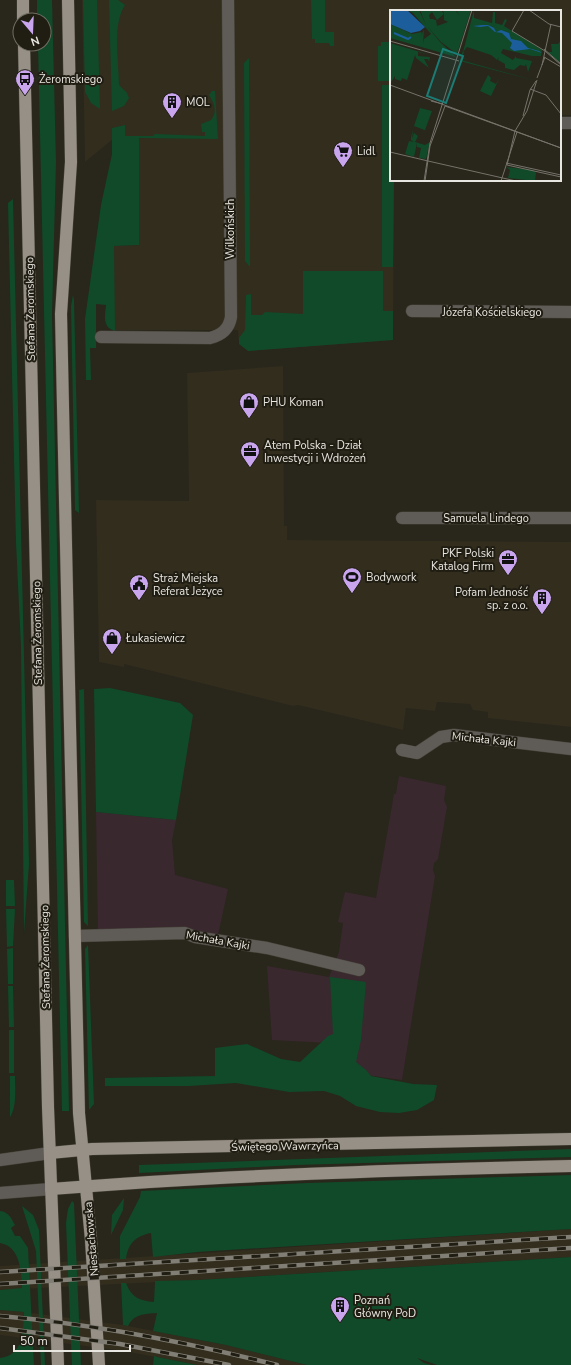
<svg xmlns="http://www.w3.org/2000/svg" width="571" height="1365" font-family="'Nunito Sans',sans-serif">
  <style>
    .built { fill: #322d1d }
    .industrial { fill: #3a282f }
    .green { fill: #104a29 }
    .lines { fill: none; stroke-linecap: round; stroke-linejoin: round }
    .minor-casing { stroke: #444137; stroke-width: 13 }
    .major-casing { stroke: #444137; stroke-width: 13 }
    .minor { stroke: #5f5c57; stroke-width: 12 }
    .major { stroke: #979087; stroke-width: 12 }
    .rail-casing { stroke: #817e76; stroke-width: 4.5 }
    .rail { stroke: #201d13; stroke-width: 3; stroke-dasharray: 9; stroke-linecap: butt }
    .labels { text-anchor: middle; stroke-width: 4; stroke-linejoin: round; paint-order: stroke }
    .poi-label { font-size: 11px; fill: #e8e6e0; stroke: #201d13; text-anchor: start }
    .street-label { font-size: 11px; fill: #e8e6e0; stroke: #201d13 }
    .inset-river { fill: none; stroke: #1b5e9b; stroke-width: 2 }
    .inset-road { fill: none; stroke: #75736a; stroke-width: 1 }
    .view { fill: #1a7c74; fill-opacity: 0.15; stroke: #1a7c74; stroke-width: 2 }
    .inset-edge { fill: none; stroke: #e8e6e0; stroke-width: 2 }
  </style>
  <rect width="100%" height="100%" fill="#29261c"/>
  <!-- built -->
  <g class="built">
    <polygon points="82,0 571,0 571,115 560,115 560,11 391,11 391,180 394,180 393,340 248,351 239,344 238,330 114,330 114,246 139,245 138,138 113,139 85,162"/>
    <polygon points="283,366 284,526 287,526 287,540 571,542 571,727 488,718 488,712 473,710 470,704 437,702 435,711 406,708 403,730 298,705 293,706 124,664 124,667 99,662 96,500 189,501 187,373"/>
    <polygon points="571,1229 571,1257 198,1280 0,1290 0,1266"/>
    <polygon points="0,1310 24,1312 123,1325 226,1345 307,1365 197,1365 124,1351 0,1335"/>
  </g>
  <!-- industrial -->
  <g class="industrial">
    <polygon points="399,776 446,786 444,800 447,807 438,859 434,863 433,870 435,876 402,1080 346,1072 349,1044 272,1040 267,966 329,977 339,952 343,923 338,922 345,892 376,898 394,794 396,794"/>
    <polygon points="96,812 176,820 172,840 175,875 228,889 218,935 98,930"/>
  </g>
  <!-- green -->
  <g class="green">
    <polygon points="37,0 52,0 56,162 52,315 69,1111 62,1111 38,44 44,44 44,20 37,20"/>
    <polygon points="83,0 97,0 100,109 91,103 85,92"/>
    <path d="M109,0H118L125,5C112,24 119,62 119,85L127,93L129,98L124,106L112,111Z"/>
    <polygon points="311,0 325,0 325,32 334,32 334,46 330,46 329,43 315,43 315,39 312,39"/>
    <polygon points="381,42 391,42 391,81 378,81 378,46 381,46"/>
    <polygon points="249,58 250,267 245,261 244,63"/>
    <polygon points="382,85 389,85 389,114 391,114 391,180 394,180 393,267 382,267"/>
    <path d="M212,91H215L218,139L139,138V245L114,246L115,331C102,327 105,316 106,305L96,304V348H90L91,380H86L85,319L101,205L112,154V128L125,125V136H153L155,134L205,136V132H202L201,124L211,120C218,111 214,103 209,95Z"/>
    <polygon points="13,199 29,864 24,933 21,647 16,543 8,203"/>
    <polygon points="303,271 383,271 383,311 393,311 393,340 248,351 239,344 239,338 245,330 246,295 251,294 251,315 262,315 265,312 303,314"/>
    <polygon points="73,295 74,300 79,513 75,510 71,306"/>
    <polygon points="110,688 180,703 193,715 176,820 96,812 94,689"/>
    <polygon points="84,689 88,926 84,922 79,690"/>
    <polygon points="6,880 14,880 15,906 6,906"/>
    <polygon points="6,909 15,909 13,946 7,947"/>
    <polygon points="88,945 94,1104 89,1110 85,949"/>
    <polygon points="13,948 13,984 8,984 7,949"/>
    <polygon points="330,977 366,982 361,1040 356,1062 366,1070 371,1076 413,1084 437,1085 434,1100 417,1110 399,1113 380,1112 356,1106 340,1096 324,1091 289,1092 236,1083 189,1086 105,1086 105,1078 215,1076 215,1048 247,1044 281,1059 300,1062 328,1036 333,1034"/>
    <polygon points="8,986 13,986 14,1027 9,1027"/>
    <rect x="9" y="1030" width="5" height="43"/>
    <path d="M10,1076H15C15,1087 17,1108 10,1117Z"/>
    <polygon points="571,1149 571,1157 296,1165 139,1173 139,1165"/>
    <path d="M571,1175V1229L197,1252L153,1257L151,1233C136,1236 128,1243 126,1259H120V1236L140,1197L141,1191L307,1183Z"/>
    <polygon points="124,1198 123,1210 111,1235 112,1215"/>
    <polygon points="72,1201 74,1203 81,1365 72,1365 66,1223 68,1209"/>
    <polygon points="22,1206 33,1215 39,1230 45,1365 41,1365 36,1251"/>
    <path d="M0,1211C9,1212 11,1218 15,1225L11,1228L15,1236H20L28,1248L34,1365H0V1358C24,1355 23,1331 24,1312L0,1310V1290L22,1288C21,1272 21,1247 0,1243Z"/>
    <path d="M571,1257V1365H437L417,1358L424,1363L432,1365H307L226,1345L153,1331L157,1313C144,1314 134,1314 128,1326L123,1325L121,1283H126C131,1297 140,1301 154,1302L155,1281L198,1280Z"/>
    <polygon points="154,1356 157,1357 197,1365 153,1365"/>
  </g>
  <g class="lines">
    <!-- minor casing -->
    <g class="minor-casing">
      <g id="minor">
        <polyline points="560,123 571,123"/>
        <polyline points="412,311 571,312"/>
        <path d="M101,337L210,338C222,335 229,329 231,317L228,0"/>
        <polyline points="402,518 571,518"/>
        <polyline points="402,750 417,753 441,737 454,735 571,749"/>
        <polyline points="75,936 185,933 195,937 267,948 359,970"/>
        <polyline points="0,1160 50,1153"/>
        <polyline points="0,1193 51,1189"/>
      </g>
    </g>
    <!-- major casing -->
    <g class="major-casing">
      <g id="major">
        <polyline points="23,0 23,20"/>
        <polyline points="68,0 71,162 61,314 69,683 79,1113 91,1240 99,1365"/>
        <polyline points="24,44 48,1107 58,1365"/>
        <polyline points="50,1153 92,1149 571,1139"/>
        <path d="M51,1189C224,1175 398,1170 571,1166"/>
      </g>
    </g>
    <!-- minor -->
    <use href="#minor" class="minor"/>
    <!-- major -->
    <use href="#major" class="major"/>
    <!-- rail casing -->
    <g class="rail-casing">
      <g id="rail">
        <polyline points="0,1272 571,1237"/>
        <polyline points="0,1284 571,1248"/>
        <path d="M0,1316C93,1324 186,1342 277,1365"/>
        <polyline points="0,1328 120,1344 229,1365"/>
      </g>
    </g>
    <!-- rail -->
    <use href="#rail" class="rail"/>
  </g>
  <!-- icons -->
  <defs>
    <g id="bus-pin" transform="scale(1)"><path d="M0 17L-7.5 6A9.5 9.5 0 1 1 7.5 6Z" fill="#c9a5ee" stroke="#201d13"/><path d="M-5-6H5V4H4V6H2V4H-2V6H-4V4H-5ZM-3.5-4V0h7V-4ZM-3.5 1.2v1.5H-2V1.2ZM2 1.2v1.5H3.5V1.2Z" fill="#111"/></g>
    <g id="building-pin" transform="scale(1)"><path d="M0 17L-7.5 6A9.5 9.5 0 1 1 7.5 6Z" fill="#c9a5ee" stroke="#201d13"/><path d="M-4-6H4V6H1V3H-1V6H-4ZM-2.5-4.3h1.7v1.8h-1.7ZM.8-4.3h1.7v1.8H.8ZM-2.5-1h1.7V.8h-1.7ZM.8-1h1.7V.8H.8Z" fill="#111"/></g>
    <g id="supermarket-pin" transform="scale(1)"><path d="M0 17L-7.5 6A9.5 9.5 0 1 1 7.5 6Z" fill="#c9a5ee" stroke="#201d13"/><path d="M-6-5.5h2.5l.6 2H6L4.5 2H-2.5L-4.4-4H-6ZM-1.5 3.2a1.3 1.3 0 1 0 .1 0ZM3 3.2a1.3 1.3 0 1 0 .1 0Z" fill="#111"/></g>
    <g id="shop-pin" transform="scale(1)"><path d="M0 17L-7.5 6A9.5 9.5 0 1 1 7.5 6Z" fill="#c9a5ee" stroke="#201d13"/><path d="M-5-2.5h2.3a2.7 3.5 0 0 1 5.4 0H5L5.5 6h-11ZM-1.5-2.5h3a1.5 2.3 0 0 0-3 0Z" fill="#111"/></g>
    <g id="office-pin" transform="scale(1)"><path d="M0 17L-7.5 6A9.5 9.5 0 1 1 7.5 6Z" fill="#c9a5ee" stroke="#201d13"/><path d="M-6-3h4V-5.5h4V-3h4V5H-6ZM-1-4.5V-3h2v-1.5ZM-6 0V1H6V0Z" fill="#111"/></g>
    <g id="stadium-pin" transform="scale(1)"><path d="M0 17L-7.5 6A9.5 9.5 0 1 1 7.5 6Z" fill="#c9a5ee" stroke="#201d13"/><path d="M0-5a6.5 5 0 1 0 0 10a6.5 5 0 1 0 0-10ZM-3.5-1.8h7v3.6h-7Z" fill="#111"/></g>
    <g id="civic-pin" transform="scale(1)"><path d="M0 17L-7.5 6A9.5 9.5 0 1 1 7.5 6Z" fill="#c9a5ee" stroke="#201d13"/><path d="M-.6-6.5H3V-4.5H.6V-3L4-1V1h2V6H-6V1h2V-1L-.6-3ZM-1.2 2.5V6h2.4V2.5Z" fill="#111"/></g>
  </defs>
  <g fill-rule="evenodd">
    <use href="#bus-pin" x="25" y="79"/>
    <use href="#building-pin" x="172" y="102"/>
    <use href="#supermarket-pin" x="343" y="151"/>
    <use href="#shop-pin" x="249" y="402"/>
    <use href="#office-pin" x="250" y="451"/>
    <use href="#office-pin" x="508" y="559"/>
    <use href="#stadium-pin" x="352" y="577"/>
    <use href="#civic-pin" x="139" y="584"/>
    <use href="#building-pin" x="542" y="598"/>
    <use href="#shop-pin" x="112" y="638"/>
    <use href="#building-pin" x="340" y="1306"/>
  </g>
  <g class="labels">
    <!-- poi labels -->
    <g class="poi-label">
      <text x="39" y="83">Żeromskiego</text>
      <text x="186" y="106">MOL</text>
      <text x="357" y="155">Lidl</text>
      <text x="263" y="406">PHU Koman</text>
      <text x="264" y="449">Atem Polska - Dział<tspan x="264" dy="13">Inwestycji i Wdrożeń</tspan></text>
      <text x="494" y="557" text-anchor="end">PKF Polski<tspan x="494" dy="13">Katalog Firm</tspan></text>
      <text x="366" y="581">Bodywork</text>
      <text x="153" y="582">Straż Miejska<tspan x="153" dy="13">Referat Jeżyce</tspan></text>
      <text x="528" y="596" text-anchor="end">Pofam Jedność<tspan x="528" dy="13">sp. z o.o.</tspan></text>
      <text x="126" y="642">Łukasiewicz</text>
      <text x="354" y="1304">Poznań<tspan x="354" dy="13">Główny PoD</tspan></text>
    </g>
    <!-- street labels -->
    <g class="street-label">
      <text transform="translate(230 229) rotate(-90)" y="4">Wilkońskich</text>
      <text transform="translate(30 309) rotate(-91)" y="4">Stefana Żeromskiego</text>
      <text x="492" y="316">Józefa Kościelskiego</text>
      <text x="486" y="522">Samuela Lindego</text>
      <text transform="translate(37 633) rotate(-91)" y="4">Stefana Żeromskiego</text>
      <text transform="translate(484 739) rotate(6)" y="4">Michała Kajki</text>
      <text transform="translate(218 940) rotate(10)" y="4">Michała Kajki</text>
      <text transform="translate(45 957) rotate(-91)" y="4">Stefana Żeromskiego</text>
      <text transform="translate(285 1146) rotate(-1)" y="4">Świętego Wawrzyńca</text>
      <text transform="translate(91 1239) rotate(-95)" y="4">Niestachowska</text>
    </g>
  </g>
  <!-- overview -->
  <g transform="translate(390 10)">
    <rect width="171" height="171" fill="#29261c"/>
    <path d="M17,0H29L36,15L30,0H51L54,4L53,0H65L70,6L66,0H81L67,44L51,32L37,16L50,32L66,47L0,28V14L22,24L32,22L31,25L34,20L33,34L34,29L41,24L23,3ZM42,2L47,10L54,4V10L58,12L47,16L46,10H43L45,9H40L39,5ZM84,0V8L102,13L103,2H105V13L112,15L115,9L117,10L114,16L152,40L151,46H142L113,39L111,43L123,50L126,46V48L142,51L138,62L136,54L135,56L130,55L124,60L115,58V54L108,50L109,47L107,50L101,45L77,37L73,42ZM171,30V54L158,42H162L161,34H168ZM0,33L40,45L28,42V46L40,47L39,52L38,49H34L39,58L26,48L25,45L14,80L17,70L12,68L11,71L5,69V66L0,74ZM73,40L74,43L71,47L78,50L71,48V50L150,72L70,51ZM98,65L101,68L100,71L106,74L110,67L101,86L90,81ZM30,98L42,101L35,120L37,121L24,116ZM23,120L22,129L24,123L28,126L25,132L35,135L40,132L36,149L29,148L31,138L27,137V133L24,147L15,144L19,131L24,132L21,130V127ZM116,157L143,160L146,163L145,171L118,168L120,160Z" fill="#104a29" fill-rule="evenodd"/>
    <path d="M0,0H17L35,17L30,21L21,23L0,14ZM92,15H98L104,18L106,22L111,20L119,23L121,29L131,31L138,38L149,41L152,43L140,39L124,41L120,38L122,33L112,23L105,22L98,16L90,17L83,16Z" fill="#1b5e9b"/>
    <path class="inset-river" d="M4,23L18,29L21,27"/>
    <path class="inset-road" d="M134,0L122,21L155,41L171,55M139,0L159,14L171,17M0,31L69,51M154,39L171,54M154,47L171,57M152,55L161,14M147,68L155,47M0,75L171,138M140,79L156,85L171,104M41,91L53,94M133,106L140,80L146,71M125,121L137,101L147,70M125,121L117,155L171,167M0,142L38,151M38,151L126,171M116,153L171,165M34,171L40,133L82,0M35,171L40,136L55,96L171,138M111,171L127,122"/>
    <path class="view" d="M53,39L73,46L56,93L37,86Z"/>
    <rect width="171" height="171" class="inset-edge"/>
  </g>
  <!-- north arrow -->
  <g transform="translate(32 32) rotate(161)"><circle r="19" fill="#201d13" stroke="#706d65"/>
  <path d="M0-3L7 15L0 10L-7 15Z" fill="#c9a5ee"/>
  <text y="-6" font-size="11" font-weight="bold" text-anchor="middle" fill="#e8e6e0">N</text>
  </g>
  <!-- scale -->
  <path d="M14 1345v6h116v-6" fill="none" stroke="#e8e6e0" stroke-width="2"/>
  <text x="20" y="1345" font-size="12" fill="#e8e6e0" stroke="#201d13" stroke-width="3" paint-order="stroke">50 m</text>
</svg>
